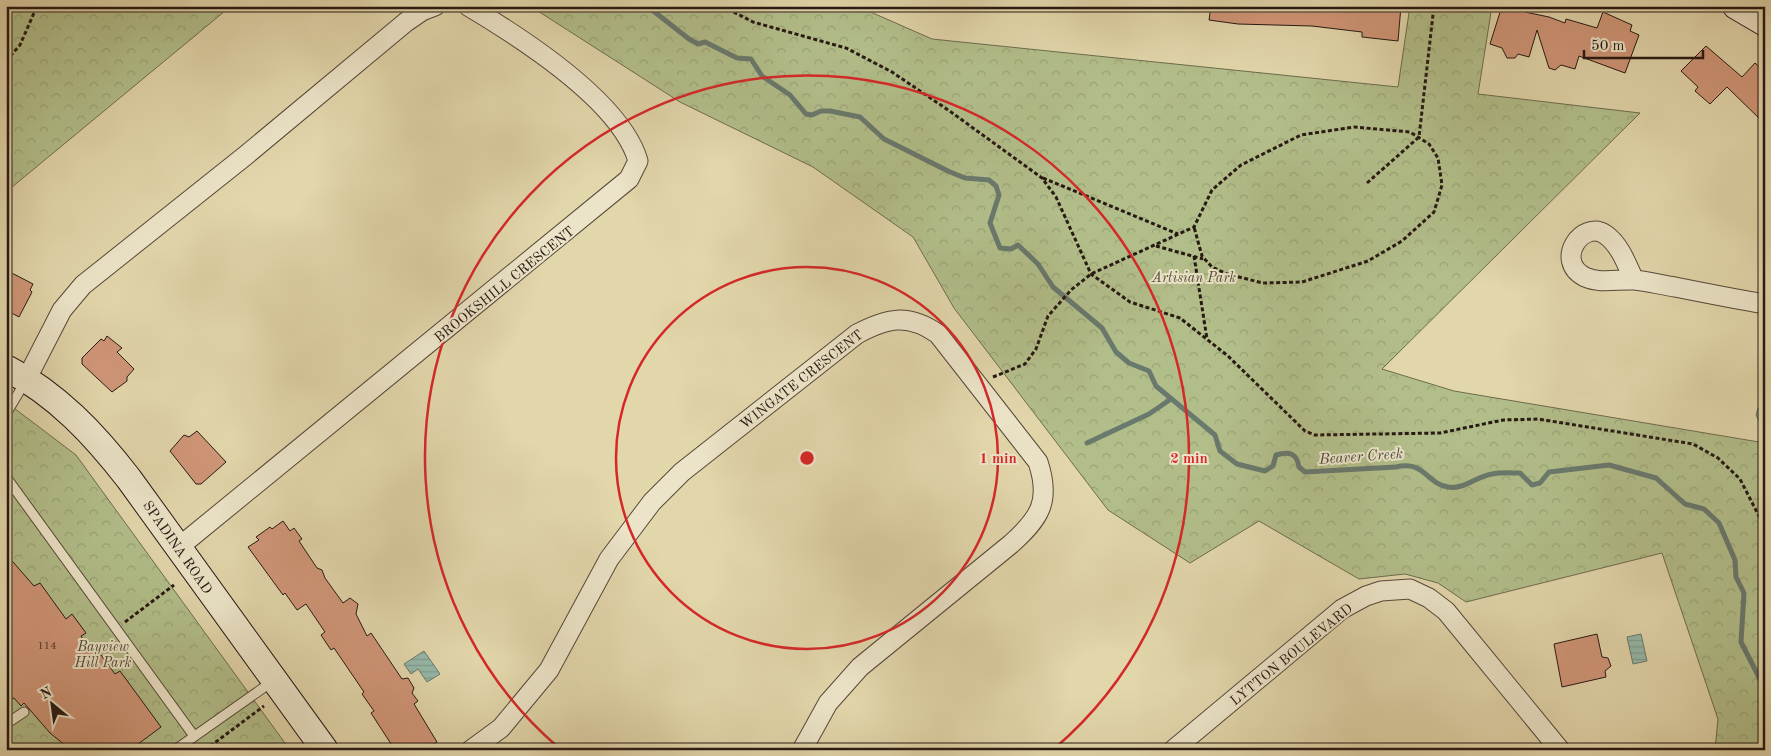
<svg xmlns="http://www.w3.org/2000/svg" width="1771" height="756" font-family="'Old Standard TT',serif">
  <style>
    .park { fill: url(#park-crowns); stroke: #6c6c4e }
    .water { fill: url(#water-rules); stroke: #69796d }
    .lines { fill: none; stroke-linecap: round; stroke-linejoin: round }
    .stream { stroke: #69796d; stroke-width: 5 }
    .building { fill: #d09678; stroke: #271913 }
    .lane-casing { stroke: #564839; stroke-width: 11 }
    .street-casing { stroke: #564839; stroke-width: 21 }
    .secondary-casing { stroke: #271913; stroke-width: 28 }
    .path { stroke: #271913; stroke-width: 3; stroke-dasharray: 4 2.5; stroke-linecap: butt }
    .lane { stroke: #ece4c8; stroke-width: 9 }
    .street { stroke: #ece4c8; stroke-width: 19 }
    .secondary { stroke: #ece4c8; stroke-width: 26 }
    .ring { fill: none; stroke: #d62828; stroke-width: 2.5 }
    .labels { text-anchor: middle; stroke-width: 4; stroke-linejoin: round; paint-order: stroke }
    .number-label { font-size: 11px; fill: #51382c }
    .park-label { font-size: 14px; font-style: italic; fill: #514b37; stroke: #ece4c8 }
    .street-label { font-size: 14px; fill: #271913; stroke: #ece4c8 }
    .water-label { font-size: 15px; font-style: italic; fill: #484940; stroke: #ece4c8 }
    .centre { fill: #d62828; stroke: #ece4c8; stroke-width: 2.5 }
    .ring-label { font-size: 15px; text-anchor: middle; font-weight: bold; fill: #d62828; stroke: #ece4c8; stroke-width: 4; stroke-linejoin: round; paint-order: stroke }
  </style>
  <defs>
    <pattern id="park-crowns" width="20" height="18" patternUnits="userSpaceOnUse" patternTransform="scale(1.25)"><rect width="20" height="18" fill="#b2be8a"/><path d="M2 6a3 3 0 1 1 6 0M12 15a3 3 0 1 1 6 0" fill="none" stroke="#99a376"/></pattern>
    <pattern id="water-rules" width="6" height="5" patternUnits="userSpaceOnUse" patternTransform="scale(1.25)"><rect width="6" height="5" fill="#95b9a9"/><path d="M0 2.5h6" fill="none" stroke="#809e91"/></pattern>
  </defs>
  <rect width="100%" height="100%" fill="#e2d6ab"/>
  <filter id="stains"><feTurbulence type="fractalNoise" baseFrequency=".004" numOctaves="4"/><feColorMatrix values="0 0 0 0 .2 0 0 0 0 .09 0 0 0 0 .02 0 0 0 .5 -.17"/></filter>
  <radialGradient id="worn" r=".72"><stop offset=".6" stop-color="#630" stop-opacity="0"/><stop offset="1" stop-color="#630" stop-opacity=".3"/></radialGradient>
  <!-- park -->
  <g class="park">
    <polygon points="6,6 231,6 6,192"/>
    <polygon points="530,6 857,6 932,39 1398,87 1410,6 1492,6 1478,94 1640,113 1382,369 1454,391 1765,443 1765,750 1715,750 1718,719 1662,553 1466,602 1438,583 1405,574 1359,579 1259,521 1190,563 1108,510 954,308 913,237 813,167 680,102"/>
    <polygon points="6,402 76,455 290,750 6,750"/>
  </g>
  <!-- water -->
  <g class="water">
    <polygon points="1765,406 1765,421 1759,421 1756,415 1758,408"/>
    <polygon points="1641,634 1647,661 1633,664 1627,637"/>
    <polygon points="424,651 440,674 427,682 418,669 411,674 404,664"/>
  </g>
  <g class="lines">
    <!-- stream -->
    <g class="stream">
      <path d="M647,6L689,39L698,44L705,42L737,58L751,59L762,76L790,95L806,114L812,115L821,111H830L860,117L884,139L950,172L965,178L989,180L996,186L999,195L990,223L1000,248L1011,249L1018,245L1038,264L1053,287L1102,328L1116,352L1129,363L1149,371L1156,386L1215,435L1220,451L1237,464L1265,471L1273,466L1276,455C1289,451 1297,453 1299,467L1305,472L1396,467C1425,460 1425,483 1448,487C1463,490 1477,476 1492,474C1501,472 1511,473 1520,473L1532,485L1540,483L1549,472L1609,465L1656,478L1685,504L1704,509L1719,523L1735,560L1736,577L1744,593L1741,642L1765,689"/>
      <polyline points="1087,443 1149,414 1171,399"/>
    </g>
  </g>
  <!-- building -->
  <g class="building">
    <polygon points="1211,6 1401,6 1398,41 1362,37 1362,32 1312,26 1238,24 1209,20"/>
    <polygon points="1502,6 1526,6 1525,12 1549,17 1565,23 1566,19 1597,28 1603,12 1632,25 1630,31 1639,35 1625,73 1579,56 1575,69 1561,65 1555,70 1549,68 1537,30 1529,57 1518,54 1515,58 1507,58 1502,48 1490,44"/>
    <polygon points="1706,46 1742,77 1755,63 1765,72 1765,124 1727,87 1710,104 1695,91 1698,87 1681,71"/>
    <polygon points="6,270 33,284 30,290 32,292 19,317 6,310"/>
    <polygon points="107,336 122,348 117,352 134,369 127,377 127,381 112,392 82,364 82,358 101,339 104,341"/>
    <polygon points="197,431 226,462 201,484 196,484 170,451 184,435 189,437"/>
    <polygon points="283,521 290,531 294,528 302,539 299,541 317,568 322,570 325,578 343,603 350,598 358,604 356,614 367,636 371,633 402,679 408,678 414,688 412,693 418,701 414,704 437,742 425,750 395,750 371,713 374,711 362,694 364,692 334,648 331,650 321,635 325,632 306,604 297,610 285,593 283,595 248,547 259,540 256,537 270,527 272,529"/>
    <polygon points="6,554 34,586 40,583 66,619 72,614 86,633 81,636 96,657 101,655 115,674 120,671 161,727 130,750 71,750 50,733 24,703 21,706 14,698 6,701"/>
    <polygon points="1597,634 1602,657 1608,658 1611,666 1605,671 1606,677 1562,687 1554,644"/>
  </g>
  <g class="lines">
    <!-- lane casing -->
    <g class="lane-casing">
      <g id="lane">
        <polyline points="6,414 25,382"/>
        <polyline points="6,477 194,736"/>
        <polyline points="6,724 24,712"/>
        <polyline points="175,750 273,681"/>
      </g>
    </g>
    <!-- street casing -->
    <g class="street-casing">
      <g id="street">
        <path d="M1634,280C1627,265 1620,245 1606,235C1583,218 1553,261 1585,277C1600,284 1618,279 1634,280C1647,281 1661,285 1675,287C1705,293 1735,299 1765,304"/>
        <polyline points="26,380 62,310 83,285 245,156 406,22 422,11 435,6"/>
        <path d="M179,547L629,179L638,161C621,101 520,37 468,6"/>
        <path d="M471,750L501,728L549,670L609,559L652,502L682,472L857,334C887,318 908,313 938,334L1038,462C1051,501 1040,518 1011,544L860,667L828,703L802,750"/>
        <polyline points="1173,750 1342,609 1366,596 1381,591 1410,589 1429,598 1446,611 1560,750"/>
      </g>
    </g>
    <!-- secondary casing -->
    <g class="secondary-casing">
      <g id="secondary">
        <polyline points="1736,6 1765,23"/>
        <path d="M6,368C57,394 95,435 129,479L325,750"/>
      </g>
    </g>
    <!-- path -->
    <g class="path">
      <polyline points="722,6 753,22 846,48 892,72 951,112 1042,178 1056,197 1091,274 1130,302 1180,318 1228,356 1305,431 1315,435 1440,433 1503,420 1538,419 1693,444 1718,458 1740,479 1765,528"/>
      <polyline points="6,61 20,45 37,6"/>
      <polyline points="1043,178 1178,234"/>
      <polyline points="1367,183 1419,137 1434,6"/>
      <polyline points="1156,246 1203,259"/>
      <polyline points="1194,256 1207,339"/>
      <polyline points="993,377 1025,364 1036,349 1048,316 1071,290 1091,274 1194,227 1212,190 1241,165 1301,135 1354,127 1410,132 1429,144 1438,158 1442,185 1434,212 1402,241 1368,261 1302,282 1263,283 1227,274 1212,267 1202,256 1194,227"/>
      <polyline points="6,518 9,522 6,521"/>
      <polyline points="125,622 174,585"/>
      <polyline points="205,750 264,706"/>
    </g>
    <!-- lane -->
    <use href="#lane" class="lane"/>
    <!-- street -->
    <use href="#street" class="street"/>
    <!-- secondary -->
    <use href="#secondary" class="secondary"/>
  </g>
  <!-- distance rings -->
  <g class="ring">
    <circle cx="807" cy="458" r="191"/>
    <path d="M559 748A382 382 0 1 1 1055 748"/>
  </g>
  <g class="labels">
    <!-- number labels -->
    <g class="number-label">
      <text x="47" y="649">114</text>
    </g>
    <!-- park labels -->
    <g class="park-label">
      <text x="1194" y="282">Artisian Park</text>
      <text x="103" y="651">Bayview<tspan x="103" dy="16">Hill Park</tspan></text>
    </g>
    <!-- street labels -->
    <g class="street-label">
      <text transform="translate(504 284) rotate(-39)" y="5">BROOKSHILL CRESCENT</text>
      <text transform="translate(801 379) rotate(-38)" y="5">WINGATE CRESCENT</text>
      <text transform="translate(178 547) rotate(55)" y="5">SPADINA ROAD</text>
      <text transform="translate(1291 654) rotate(-39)" y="5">LYTTON BOULEVARD</text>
    </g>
    <!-- water labels -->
    <g class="water-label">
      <text transform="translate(1361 456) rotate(-4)" y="5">Beaver Creek</text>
    </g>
  </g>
  <circle cx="807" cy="458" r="8" class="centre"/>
  <g class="ring-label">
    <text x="998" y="463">1 min</text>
    <text x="1189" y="463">2 min</text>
  </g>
  <!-- margin -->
  <rect width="1771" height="756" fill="none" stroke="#e2d6ab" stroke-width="25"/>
  <rect x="8" y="8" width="1756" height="741" fill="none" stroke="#271913" stroke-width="2.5"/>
  <rect x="12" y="12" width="1746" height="731" fill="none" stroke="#271913"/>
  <!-- north arrow -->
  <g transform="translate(52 704) rotate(331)" stroke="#ece4c8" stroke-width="4" paint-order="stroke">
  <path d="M0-4L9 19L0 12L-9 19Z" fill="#271913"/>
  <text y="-8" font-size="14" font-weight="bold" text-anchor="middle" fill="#271913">N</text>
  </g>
  <!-- scale -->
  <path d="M1584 50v8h119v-8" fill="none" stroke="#271913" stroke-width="2.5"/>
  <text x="1591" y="50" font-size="15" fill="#271913" stroke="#ece4c8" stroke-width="4" paint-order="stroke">50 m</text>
  <rect width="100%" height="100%" filter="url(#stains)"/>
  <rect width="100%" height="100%" fill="url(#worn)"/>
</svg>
